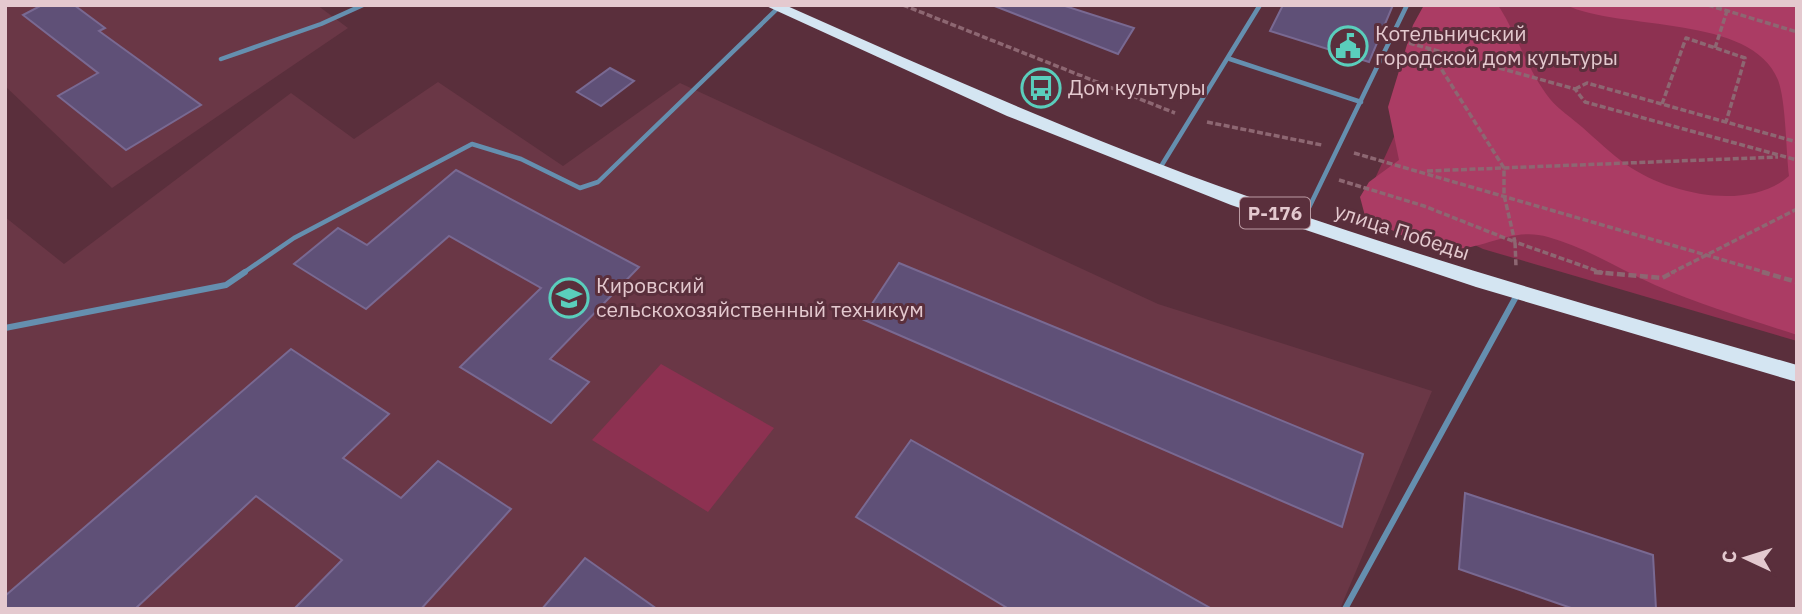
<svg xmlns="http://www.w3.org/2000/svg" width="1802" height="614" font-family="'IBM Plex Sans',sans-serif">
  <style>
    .built { fill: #6a3746 }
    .green { fill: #8d3151 }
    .forest { fill: #ab3c64 }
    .building { fill: #5f5077; stroke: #796992; stroke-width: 2 }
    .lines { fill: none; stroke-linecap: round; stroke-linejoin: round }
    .path-far1 { stroke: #8d6772; stroke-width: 3.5; stroke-dasharray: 6 2.5; stroke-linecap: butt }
    .path { stroke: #8d6772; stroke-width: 4.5; stroke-dasharray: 8 3.5; stroke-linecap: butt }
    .service-far1 { stroke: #658faf; stroke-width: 4.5 }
    .service { stroke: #658faf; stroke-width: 6 }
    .trunk { fill: #d4e5f2; fill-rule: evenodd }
    .labels { text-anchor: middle; stroke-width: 6; stroke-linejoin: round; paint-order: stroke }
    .shield { fill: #5a2f3c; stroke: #bb9ba3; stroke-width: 2 }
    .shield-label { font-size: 19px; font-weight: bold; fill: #e4c9cf }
    .poi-label { font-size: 21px; fill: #e4c9cf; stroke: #5a2f3c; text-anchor: start }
    .street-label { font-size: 21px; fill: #e4c9cf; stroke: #5a2f3c }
  </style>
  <rect width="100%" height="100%" fill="#5a2f3c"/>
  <!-- built -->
  <g class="built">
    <polygon points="5,5 317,5 348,28 112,188 5,86"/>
    <polygon points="438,82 563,166 680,83 1158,304 1432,391 1340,609 5,609 5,217 64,264 291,93 354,139"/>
  </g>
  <!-- green -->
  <g class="green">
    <polygon points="1454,5 1797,5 1797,341 1483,249 1368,194"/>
    <polygon points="661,364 774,428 708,512 592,440"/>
  </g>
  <!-- forest -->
  <path class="forest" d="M1424,5H1498C1518,36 1527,70 1550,99C1559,110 1572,118 1582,127C1597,140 1611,154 1627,165C1668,194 1748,212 1789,176C1786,152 1786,101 1778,80C1752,14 1620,31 1566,5H1797V335C1749,319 1701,305 1655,285C1619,269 1587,248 1548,237C1512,226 1483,251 1448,249C1415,248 1394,229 1365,216L1360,197L1369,182L1399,160L1388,107L1413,25Z"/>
  <!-- building -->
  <g class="building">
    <polygon points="42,5 74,5 105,28 99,31 201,105 126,150 58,96 98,73 23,15"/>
    <polygon points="992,5 1062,5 1134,28 1118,54"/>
    <polygon points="1283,5 1393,5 1369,62 1270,31"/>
    <polygon points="610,68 634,81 601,106 577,92"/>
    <polygon points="456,170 639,267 550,359 589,382 551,423 460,367 541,288 449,236 366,309 294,264 338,228 367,245"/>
    <polygon points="899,263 1363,454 1342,527 862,319"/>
    <polygon points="291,349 389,414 343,458 401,498 438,461 511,509 421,609 294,609 342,560 256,496 135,609 5,609 5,596"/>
    <polygon points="911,440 1212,609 1009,609 856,517"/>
    <polygon points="1465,493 1653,555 1656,609 1574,609 1459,569"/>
    <polygon points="585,558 657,609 542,609"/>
  </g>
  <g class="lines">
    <!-- path-far1 -->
    <g class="path-far1">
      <polyline points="903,5 1175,113"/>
      <polyline points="1708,5 1797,32"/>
      <polyline points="1409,43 1575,89 1585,102 1797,160"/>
      <polyline points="1428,48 1504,168 1504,195 1515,242 1603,273"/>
      <polyline points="1715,48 1727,11"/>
      <polyline points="1575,89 1587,83 1797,142"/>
      <polyline points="1662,104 1686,38 1745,58 1726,122"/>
      <polyline points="1207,122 1322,145"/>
      <polyline points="1354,153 1768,273"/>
      <polyline points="1427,171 1778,157"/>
      <polyline points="1339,180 1424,206 1515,242 1516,267"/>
      <polyline points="1671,273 1797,209"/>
    </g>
    <!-- path -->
    <g class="path">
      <polyline points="1594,272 1662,278 1674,272"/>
      <polyline points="1762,272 1797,282"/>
    </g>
    <!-- service-far1 -->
    <g class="service-far1">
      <polyline points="221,59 321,24 363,5"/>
      <polyline points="1230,59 1361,102"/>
      <polyline points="1160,168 1260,5"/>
      <polyline points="1303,220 1407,5"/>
      <polyline points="243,273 294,238 472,144 521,159 580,188 598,182 778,8"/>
    </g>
    <!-- service -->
    <g class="service">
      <polyline points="5,328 226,285 245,272"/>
      <polyline points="1345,609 1518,293"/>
    </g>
    <!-- trunk -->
    <path class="trunk" d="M764,5H785C936,72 1088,140 1244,195C1426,260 1611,312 1797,365V382L1476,287L1231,205L1007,116Z"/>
  </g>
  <!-- icons -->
  <defs>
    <g id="civic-ring" transform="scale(2.0125)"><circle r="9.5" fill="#5a2f3c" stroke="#5acebc" stroke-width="1.5"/><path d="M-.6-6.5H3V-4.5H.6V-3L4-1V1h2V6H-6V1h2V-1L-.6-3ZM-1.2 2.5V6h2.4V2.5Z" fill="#5acebc"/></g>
    <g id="bus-ring" transform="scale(2.0125)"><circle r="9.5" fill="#5a2f3c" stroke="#5acebc" stroke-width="1.5"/><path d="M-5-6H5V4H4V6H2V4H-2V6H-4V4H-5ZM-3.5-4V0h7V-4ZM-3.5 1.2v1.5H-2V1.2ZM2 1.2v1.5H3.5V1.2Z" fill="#5acebc"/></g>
    <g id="university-ring" transform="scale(2.0125)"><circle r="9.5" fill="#5a2f3c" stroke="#5acebc" stroke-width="1.5"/><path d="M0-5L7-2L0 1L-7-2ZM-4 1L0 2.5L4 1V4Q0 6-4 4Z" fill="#5acebc"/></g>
  </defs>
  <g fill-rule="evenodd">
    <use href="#civic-ring" x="1348" y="46"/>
    <use href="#bus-ring" x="1041" y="88"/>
    <use href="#university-ring" x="569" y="298"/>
  </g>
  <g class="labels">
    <!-- shield labels -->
    <rect class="shield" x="1240" y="197.5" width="70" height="31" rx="5"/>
    <g class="shield-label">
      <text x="1275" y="220">Р-176</text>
    </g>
    <!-- poi labels -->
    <g class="poi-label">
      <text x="1375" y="41">Котельничский<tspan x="1375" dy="24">городской дом культуры</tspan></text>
      <text x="1068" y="95">Дом культуры</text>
      <text x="596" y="293">Кировский<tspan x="596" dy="24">сельскохозяйственный техникум</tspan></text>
    </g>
    <!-- street labels -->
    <g class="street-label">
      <text transform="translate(1402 232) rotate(18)" y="7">улица Победы</text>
    </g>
  </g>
  <!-- border -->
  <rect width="1802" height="614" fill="none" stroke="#e4c9cf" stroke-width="14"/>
  <!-- north arrow -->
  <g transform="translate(1746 558) rotate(274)" stroke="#5a2f3c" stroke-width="5" paint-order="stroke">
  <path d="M0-5L12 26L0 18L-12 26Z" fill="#e4c9cf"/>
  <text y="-10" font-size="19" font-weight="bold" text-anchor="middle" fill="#e4c9cf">С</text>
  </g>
</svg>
